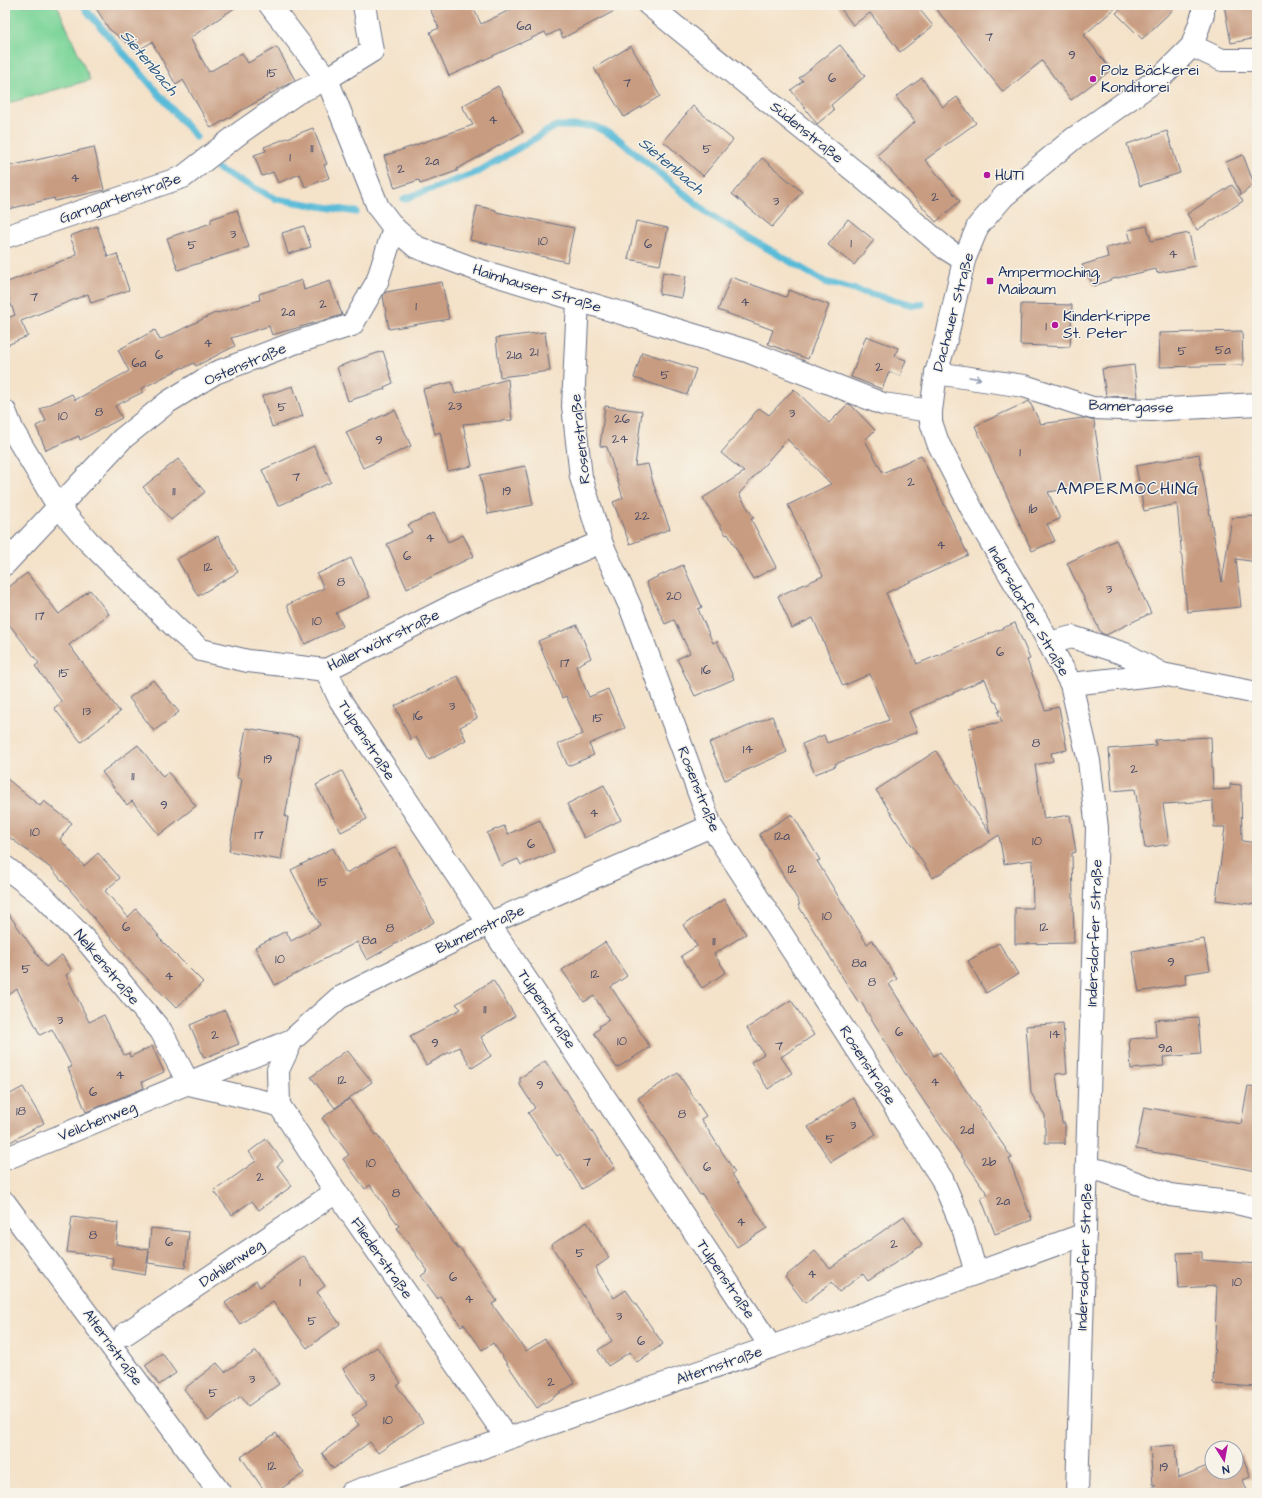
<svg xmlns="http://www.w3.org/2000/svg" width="1262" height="1498" font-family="'Architects Daughter',sans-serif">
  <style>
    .green { fill: #7dd59a; stroke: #4c827c }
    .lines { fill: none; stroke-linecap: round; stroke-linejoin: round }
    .stream { stroke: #5abbd8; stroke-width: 7 }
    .building { fill: #c89c81 }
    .minor-casing { stroke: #676e83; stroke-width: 24 }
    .major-casing { stroke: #676e83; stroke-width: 24 }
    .minor { stroke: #fff; stroke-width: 22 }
    .major { stroke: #fff; stroke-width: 22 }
    .oneway { stroke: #8d97ae }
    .poi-dot { fill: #b5179e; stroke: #f7f3e8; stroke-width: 1.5 }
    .labels { text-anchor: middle; stroke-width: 3; stroke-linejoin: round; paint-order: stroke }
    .number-label { font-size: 13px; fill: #464a67 }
    .poi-label { font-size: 15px; fill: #1b2f5e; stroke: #f7f3e8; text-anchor: start }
    .street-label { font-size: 15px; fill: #1b2f5e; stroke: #f7f3e8 }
    .water-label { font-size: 16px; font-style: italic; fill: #2e5983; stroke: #f7f3e8 }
    .quarter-label { font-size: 17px; letter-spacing: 1px; fill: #1b2f5e; stroke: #f7f3e8 }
  </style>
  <rect width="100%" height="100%" fill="#f7f3e8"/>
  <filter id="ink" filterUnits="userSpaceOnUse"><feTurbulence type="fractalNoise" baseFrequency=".025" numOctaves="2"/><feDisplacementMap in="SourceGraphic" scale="8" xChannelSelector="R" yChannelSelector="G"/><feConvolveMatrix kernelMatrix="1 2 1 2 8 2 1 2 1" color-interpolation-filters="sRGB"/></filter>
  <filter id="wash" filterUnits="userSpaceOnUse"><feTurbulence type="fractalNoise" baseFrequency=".012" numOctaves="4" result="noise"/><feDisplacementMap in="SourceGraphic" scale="16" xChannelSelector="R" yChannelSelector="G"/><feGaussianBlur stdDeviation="0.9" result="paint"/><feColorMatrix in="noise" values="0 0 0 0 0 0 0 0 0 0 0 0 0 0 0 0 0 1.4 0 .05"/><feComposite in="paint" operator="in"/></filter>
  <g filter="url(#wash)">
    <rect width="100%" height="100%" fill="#f4e2c9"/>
    <!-- green -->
    <polygon class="green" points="5,5 57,5 90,80 5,104"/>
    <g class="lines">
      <!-- stream -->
      <g class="stream">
        <polyline points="84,5 87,11 196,137"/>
        <polyline points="218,169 276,199 356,212"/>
        <polyline points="404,199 478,172 556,126 594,126 616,137 710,215 825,282 913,305 922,304"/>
      </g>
    </g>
    <g id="blocks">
      <!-- building -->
      <g class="building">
        <polygon points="94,5 239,5 190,38 209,72 242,53 248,63 277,47 295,80 211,128 183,80 176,85 152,42 137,51 109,29"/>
        <polygon points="428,5 472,5 481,24 520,5 626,5 563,38 559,30 547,36 545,32 449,76 430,32 439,28"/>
        <polygon points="838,5 916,5 933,26 900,52 870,13 853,25"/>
        <polygon points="933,5 1119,5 1084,35 1111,70 1071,100 1042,61 1003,92"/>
        <polygon points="1126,5 1178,5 1142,39 1116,13"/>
        <polygon points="1224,5 1257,5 1257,38 1231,43"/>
        <polygon points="840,45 865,76 831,105 834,110 817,124 791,90 803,81 799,78"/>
        <polygon points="631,46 660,96 624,117 594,68"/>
        <polygon points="922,78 943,107 957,97 976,123 925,160 960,201 936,222 877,155 915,122 896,97"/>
        <polygon points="498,86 523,132 457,169 457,171 420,184 419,180 395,188 384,156 473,125 462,106"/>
        <polygon points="693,106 733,140 703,176 663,141"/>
        <polygon points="313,128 327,164 324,165 329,178 305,187 300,174 278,183 273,172 262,176 254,155 266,151 264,147"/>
        <polygon points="1167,131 1180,173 1140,186 1127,144"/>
        <polygon points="94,147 104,190 55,201 54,198 5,210 5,167"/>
        <polygon points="1243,155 1254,184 1241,195 1226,162"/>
        <polygon points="762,158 802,192 772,227 732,194"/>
        <polygon points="1232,185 1243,201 1197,230 1187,214"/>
        <polygon points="477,206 496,210 496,212 574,228 567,262 470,240"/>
        <polygon points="237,210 249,247 178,270 167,238 211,223 211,219"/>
        <polygon points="848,219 874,240 854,265 828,245"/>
        <polygon points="636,221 668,228 660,265 628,259"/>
        <polygon points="97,226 108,257 117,254 129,290 91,303 88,294 21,321 28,336 5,346 5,319 15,315 5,288 5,283 77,255 70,236"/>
        <polygon points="304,226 311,247 288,254 282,233"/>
        <polygon points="1147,226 1151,241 1189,233 1196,266 1157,273 1156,269 1113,279 1094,286 1082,265 1108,257 1106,248 1131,242 1128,230"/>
        <polygon points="663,272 686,276 682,298 659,294"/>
        <polygon points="731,277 786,297 789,290 829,305 808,359 768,344 773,330 718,310"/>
        <polygon points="302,280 304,290 330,281 342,315 272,335 269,326 231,338 235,346 196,366 194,363 184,368 183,367 141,389 143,392 115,406 122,418 80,440 79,436 46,450 36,426 46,421 40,409 72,394 75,400 129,371 118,350 155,330 160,340 217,312 218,313 260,300 259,294"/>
        <polygon points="442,282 449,319 389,329 383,296 386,292"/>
        <polygon points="1021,304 1072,305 1070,347 1020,345"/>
        <polygon points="1242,331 1243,365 1160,367 1159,333"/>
        <polygon points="545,332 550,371 500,377 496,338"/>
        <polygon points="866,336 898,348 895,356 906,360 900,376 889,372 882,389 851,377"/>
        <polygon points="383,351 393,383 384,387 385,389 348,401 337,367"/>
        <polygon points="642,352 696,369 687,395 634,378"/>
        <polygon points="1134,365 1138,397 1106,396 1102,369"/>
        <polygon points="508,379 512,420 463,424 472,466 448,471 440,432 435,434 423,389 452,382 455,394"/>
        <polygon points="293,386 303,416 272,427 262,396"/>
        <polygon points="794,389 829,423 848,404 851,405 875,430 865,440 883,473 921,455 968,555 886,593 917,664 1015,623 1030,659 1027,660 1045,710 1059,707 1067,750 1051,753 1053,761 1035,765 1044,819 1070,815 1076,852 1072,853 1074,943 1015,944 1015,908 1033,908 1032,860 1004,864 999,835 933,878 876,790 936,751 990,834 969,728 1002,722 998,712 1000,711 996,702 994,702 985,679 909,712 917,732 835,764 836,766 815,774 802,744 824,735 827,743 889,720 870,674 843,686 813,618 792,628 778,596 823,576 788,505 831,484 787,439 739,494 754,518 751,519 776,567 753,579 728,534 726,535 703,498 744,472 721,453 759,408 769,415"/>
        <polygon points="1029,401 1041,424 1083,418 1094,421 1103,484 1048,492 1060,519 1047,524 1055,541 1032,551 975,426"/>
        <polygon points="605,406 642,411 635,466 648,464 654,486 670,529 630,544 613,502 623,498 607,447 600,446"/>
        <polygon points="395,410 411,446 363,468 346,432"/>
        <polygon points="314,446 331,482 278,506 262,470"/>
        <polygon points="1199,454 1222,582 1232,518 1257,516 1257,562 1236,559 1241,607 1187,612 1177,504 1144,511 1136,466"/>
        <polygon points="178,459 205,492 171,520 143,487"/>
        <polygon points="525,466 533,505 488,514 480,475"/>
        <polygon points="434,513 448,542 463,535 474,556 407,589 387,544 412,532 408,525"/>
        <polygon points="218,536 238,572 198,596 177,559"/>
        <polygon points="1116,540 1151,613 1106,635 1101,633 1067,563"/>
        <polygon points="351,558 370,597 336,613 343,626 305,644 287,605 324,588 317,574"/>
        <polygon points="683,565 702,607 698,609 713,643 717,641 734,679 695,696 677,659 690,653 674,620 665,624 646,582"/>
        <polygon points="27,573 59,614 90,590 109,614 69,645 120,712 81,742 54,708 62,702 35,666 39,663 5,619 5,590"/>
        <polygon points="577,625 591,658 576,666 589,697 608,689 625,728 589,744 594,755 568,766 558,744 583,734 566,696 562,698 538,641"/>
        <polygon points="458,676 477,718 460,727 466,740 429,760 416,737 411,740 395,706"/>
        <polygon points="153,680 179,712 154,731 129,698"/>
        <polygon points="772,716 787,752 725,780 709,743"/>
        <polygon points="246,728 299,737 285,817 288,817 281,860 229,851 242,779 237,778"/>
        <polygon points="1211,737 1213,790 1230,789 1230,784 1241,785 1242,841 1257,843 1257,905 1216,900 1225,827 1214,827 1213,801 1163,804 1169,844 1145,848 1135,789 1112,791 1109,749 1156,745 1155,740"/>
        <polygon points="138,745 163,777 168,772 196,806 159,835 132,801 127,805 102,772"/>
        <polygon points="342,771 367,819 341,832 316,785"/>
        <polygon points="5,777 40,806 44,801 72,823 60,839 84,866 98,853 120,878 105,891 128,917 136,909 159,936 157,936 203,982 176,1008 136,967 52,869 5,834"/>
        <polygon points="604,785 621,820 584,838 567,804"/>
        <polygon points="792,814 820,860 817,861 867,944 872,940 897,979 889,984 934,1056 940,1052 1012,1158 1009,1159 1032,1220 995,1234 981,1198 988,1195 906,1075 861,1002 859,1003 846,983 798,905 800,904 759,834"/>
        <polygon points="540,820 554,852 521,865 518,859 501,866 487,833 504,826 508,834"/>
        <polygon points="396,847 434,922 367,960 357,942 275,985 255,947 286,931 291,941 320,925 291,870 333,848 346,873"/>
        <polygon points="724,899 746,934 714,954 726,972 702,988 681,956 697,946 683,925"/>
        <polygon points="5,909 46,967 62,955 72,971 66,975 89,1022 104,1015 124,1055 129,1053 130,1057 152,1046 164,1072 142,1082 144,1088 86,1112 68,1068 72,1067 52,1029 40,1035 17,989 5,998"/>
        <polygon points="1204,939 1210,970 1185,974 1186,984 1139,992 1132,951"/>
        <polygon points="605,942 627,976 611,987 650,1047 617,1068 594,1033 600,1028 599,1026 609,1020 594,996 584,1002 562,970"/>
        <polygon points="999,943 1018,974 986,993 968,961"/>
        <polygon points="493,980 515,1016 481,1037 491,1056 472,1068 459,1047 426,1065 410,1036 461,1009 456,1004"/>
        <polygon points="791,1000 814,1035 781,1057 792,1073 768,1089 751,1062 764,1054 747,1028"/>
        <polygon points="225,1010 239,1044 204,1058 190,1025"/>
        <polygon points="1198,1017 1201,1054 1163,1057 1164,1066 1131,1069 1129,1039 1156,1037 1155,1020"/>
        <polygon points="1063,1023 1067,1073 1056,1074 1062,1123 1065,1123 1065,1145 1064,1143 1045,1143 1045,1115 1031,1093 1026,1026"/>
        <polygon points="347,1050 372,1082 335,1108 311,1077"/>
        <polygon points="545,1061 564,1090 565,1089 615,1168 582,1189 560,1154 557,1156 528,1113 535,1108 520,1085 520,1078"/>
        <polygon points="678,1073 706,1116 701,1119 735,1172 732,1174 767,1228 737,1247 702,1194 700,1195 638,1098"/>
        <polygon points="1248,1086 1257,1087 1257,1171 1136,1149 1144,1107 1241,1124"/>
        <polygon points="23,1087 44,1123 5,1145 5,1097"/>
        <polygon points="853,1097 876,1134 831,1162 808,1127"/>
        <polygon points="349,1099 376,1135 377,1134 458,1249 460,1248 476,1271 497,1301 492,1304 526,1351 545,1339 575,1383 537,1408 493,1343 482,1350 464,1324 461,1326 440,1296 438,1299 421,1276 428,1271 397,1228 399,1226 370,1185 365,1189 343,1159 349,1155 322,1118"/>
        <polygon points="266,1139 283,1161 277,1166 292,1186 259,1210 252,1201 232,1215 214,1191 256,1161 249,1152"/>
        <polygon points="904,1216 922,1245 868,1281 863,1274 839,1292 832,1282 805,1303 785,1277 815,1251 830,1268"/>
        <polygon points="72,1217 118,1223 116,1244 149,1250 151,1228 189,1232 185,1268 148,1263 149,1251 145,1275 112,1269 113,1258 67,1252"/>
        <polygon points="587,1222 609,1258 595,1268 614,1298 626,1290 663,1344 637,1362 630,1352 608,1366 598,1350 612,1341 551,1245"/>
        <polygon points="1202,1252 1202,1260 1257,1264 1257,1387 1213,1384 1217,1286 1179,1288 1177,1253"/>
        <polygon points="304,1256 325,1286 317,1292 340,1324 307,1348 273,1302 240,1324 225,1303 256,1281 260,1287"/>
        <polygon points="377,1347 401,1383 397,1386 423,1422 378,1453 370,1442 333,1469 322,1453 359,1425 352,1416 367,1405 343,1369"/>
        <polygon points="256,1351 279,1384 248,1406 241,1396 208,1421 184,1389 217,1363 225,1372"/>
        <polygon points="162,1353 176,1373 159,1385 145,1365"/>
        <polygon points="276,1433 304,1473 275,1493 266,1493 241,1457"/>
        <polygon points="1175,1445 1178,1478 1212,1464 1212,1472 1236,1472 1236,1455 1241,1453 1251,1477 1243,1480 1248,1493 1142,1493 1156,1486 1153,1484 1150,1447"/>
      </g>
    </g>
  </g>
  <g filter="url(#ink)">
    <use href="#blocks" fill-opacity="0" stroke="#676e83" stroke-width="1"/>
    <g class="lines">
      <!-- minor casing -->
      <g class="minor-casing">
        <g id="minor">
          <polyline points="649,5 858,174 945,248 964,260"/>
          <polyline points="1192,46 1222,60 1257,60"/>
          <polyline points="5,237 183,177 241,132 297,93 327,79 372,51 364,5"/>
          <polyline points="578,300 573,406 581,477 601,542 630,606 711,826 942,1179 964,1231 976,1273"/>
          <polyline points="936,373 1024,386 1092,408 1151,410 1257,404"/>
          <polyline points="5,411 13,431 58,506 88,541 178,630 201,650 248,661 326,670 456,604 601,542"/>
          <polyline points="931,411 931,422 938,443 976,517 1036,619 1071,684 1089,761 1097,828 1077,1493"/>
          <polyline points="5,564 122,439 168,402 215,373 294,343 352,325 377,282 394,228"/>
          <polyline points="1049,643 1072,637 1125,654 1162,674"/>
          <polyline points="326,670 340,700 771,1347"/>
          <polyline points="1071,684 1162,674 1257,693"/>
          <polyline points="5,867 44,897 91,946 161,1031 189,1084 279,1105"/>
          <polyline points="5,1159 292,1040"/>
          <polyline points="1087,1168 1103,1171 1170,1195 1237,1203 1257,1208"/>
          <polyline points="5,1203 220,1493"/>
          <polyline points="125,1334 336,1192"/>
          <polyline points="507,1438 336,1192 279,1105 278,1070 292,1040 339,998 490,923 711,826"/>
          <polyline points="351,1493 771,1347 1085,1234"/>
        </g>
      </g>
      <!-- major casing -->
      <g class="major-casing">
        <polyline id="major" points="270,5 327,79 378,207 394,228 416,247 475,269 747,351 883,404 931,411 936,373 947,336 964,260 978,226 1004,196 1073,139 1162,76 1192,46 1203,14 1203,5"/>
      </g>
      <!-- minor -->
      <use href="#minor" class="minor"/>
      <!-- major -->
      <use href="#major" class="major"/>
    </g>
    <!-- one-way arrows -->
    <defs><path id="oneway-shaft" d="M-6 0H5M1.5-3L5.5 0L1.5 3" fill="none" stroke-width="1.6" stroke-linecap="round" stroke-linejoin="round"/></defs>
    <use class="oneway" href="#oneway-shaft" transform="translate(975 378) rotate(9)"/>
  </g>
  <!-- markers -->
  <g class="poi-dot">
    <circle cx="1093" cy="79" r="4"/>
    <circle cx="987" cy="175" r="4"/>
    <rect x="986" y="277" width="8" height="8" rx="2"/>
    <circle cx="1055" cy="325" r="4"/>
  </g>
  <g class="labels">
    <!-- number labels -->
    <g class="number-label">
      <text x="524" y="30">6a</text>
      <text x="989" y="41">7</text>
      <text x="1072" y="59">9</text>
      <text x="272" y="77">15</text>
      <text x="832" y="82">6</text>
      <text x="627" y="87">7</text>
      <text x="493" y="124">4</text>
      <text x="312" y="152">11</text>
      <text x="707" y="153">5</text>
      <text x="290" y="161">1</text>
      <text x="432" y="165">2a</text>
      <text x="401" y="173">2</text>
      <text x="75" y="182">4</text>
      <text x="935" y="201">2</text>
      <text x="776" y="205">3</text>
      <text x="233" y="238">3</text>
      <text x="543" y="245">10</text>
      <text x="851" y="247">1</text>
      <text x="648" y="248">6</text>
      <text x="192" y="249">5</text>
      <text x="1173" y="258">4</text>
      <text x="34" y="301">7</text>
      <text x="745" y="306">4</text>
      <text x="323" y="308">2</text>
      <text x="416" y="310">1</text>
      <text x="288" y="316">2a</text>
      <text x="1046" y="330">1</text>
      <text x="208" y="347">4</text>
      <text x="1223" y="354">5a</text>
      <text x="1182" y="355">5</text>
      <text x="534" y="356">21</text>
      <text x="159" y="359">6</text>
      <text x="514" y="359">21a</text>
      <text x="139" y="367">6a</text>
      <text x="879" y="371">2</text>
      <text x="665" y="379">5</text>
      <text x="455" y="410">23</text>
      <text x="282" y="411">5</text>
      <text x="99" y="416">8</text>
      <text x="792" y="417">3</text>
      <text x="63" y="420">10</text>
      <text x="622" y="423">26</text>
      <text x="620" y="443">24</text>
      <text x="379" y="444">9</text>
      <text x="1020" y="456">1</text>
      <text x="296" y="481">7</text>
      <text x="911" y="486">2</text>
      <text x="174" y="495">11</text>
      <text x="507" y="495">19</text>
      <text x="1033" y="513">1b</text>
      <text x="642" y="520">22</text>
      <text x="430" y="542">4</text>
      <text x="941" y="549">4</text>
      <text x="407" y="560">6</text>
      <text x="208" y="571">12</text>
      <text x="341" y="586">8</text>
      <text x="1109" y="593">3</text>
      <text x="674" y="600">20</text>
      <text x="40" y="620">17</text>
      <text x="317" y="625">10</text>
      <text x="1000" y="656">6</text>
      <text x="565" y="667">17</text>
      <text x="706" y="674">16</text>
      <text x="64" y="677">15</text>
      <text x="452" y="710">3</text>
      <text x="87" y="715">13</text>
      <text x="418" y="720">16</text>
      <text x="598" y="722">15</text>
      <text x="1036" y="747">8</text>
      <text x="748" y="753">14</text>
      <text x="268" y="763">19</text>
      <text x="1134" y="773">2</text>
      <text x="133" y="780">11</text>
      <text x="164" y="809">9</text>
      <text x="594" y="817">4</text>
      <text x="35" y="836">10</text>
      <text x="259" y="839">17</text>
      <text x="782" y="840">12a</text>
      <text x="1037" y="845">10</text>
      <text x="531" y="848">6</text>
      <text x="792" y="873">12</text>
      <text x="323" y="886">15</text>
      <text x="827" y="920">10</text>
      <text x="126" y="931">6</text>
      <text x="1044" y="931">12</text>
      <text x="390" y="932">8</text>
      <text x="369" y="944">8a</text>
      <text x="714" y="945">11</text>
      <text x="280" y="963">10</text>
      <text x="1171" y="966">9</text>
      <text x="859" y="967">8a</text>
      <text x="26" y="973">5</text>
      <text x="595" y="978">12</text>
      <text x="169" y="980">4</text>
      <text x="872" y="986">8</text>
      <text x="485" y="1013">11</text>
      <text x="60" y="1024">3</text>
      <text x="899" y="1036">6</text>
      <text x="1055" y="1038">14</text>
      <text x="215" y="1039">2</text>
      <text x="622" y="1045">10</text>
      <text x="435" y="1047">9</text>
      <text x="779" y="1050">7</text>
      <text x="1165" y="1052">9a</text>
      <text x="120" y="1079">4</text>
      <text x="342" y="1084">12</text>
      <text x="935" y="1086">4</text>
      <text x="540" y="1089">9</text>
      <text x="93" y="1096">6</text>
      <text x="21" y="1115">18</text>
      <text x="682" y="1118">8</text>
      <text x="853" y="1129">3</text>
      <text x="967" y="1134">2d</text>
      <text x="830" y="1143">5</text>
      <text x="587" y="1166">7</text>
      <text x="989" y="1166">2b</text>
      <text x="371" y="1167">10</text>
      <text x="707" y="1171">6</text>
      <text x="260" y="1181">2</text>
      <text x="396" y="1197">8</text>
      <text x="1003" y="1205">2a</text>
      <text x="741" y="1226">4</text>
      <text x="93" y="1239">8</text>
      <text x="169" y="1246">6</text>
      <text x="894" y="1248">2</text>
      <text x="580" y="1257">5</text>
      <text x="812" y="1278">4</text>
      <text x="453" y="1281">6</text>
      <text x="300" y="1286">1</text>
      <text x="1237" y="1286">10</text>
      <text x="469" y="1303">4</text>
      <text x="619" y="1320">3</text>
      <text x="312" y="1325">5</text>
      <text x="641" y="1345">6</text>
      <text x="372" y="1381">3</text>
      <text x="252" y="1383">3</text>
      <text x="551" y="1386">2</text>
      <text x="213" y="1397">5</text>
      <text x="388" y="1424">10</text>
      <text x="272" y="1470">12</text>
      <text x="1164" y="1471">19</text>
    </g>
    <!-- poi labels -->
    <g class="poi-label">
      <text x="1101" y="75">Polz Bäckerei<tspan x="1101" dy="17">Konditorei</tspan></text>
      <text x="995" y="180">HUTI</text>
      <text x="998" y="277">Ampermoching,<tspan x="998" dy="17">Maibaum</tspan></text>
      <text x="1063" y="321">Kinderkrippe<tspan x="1063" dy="17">St. Peter</tspan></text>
    </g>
    <!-- street labels -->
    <g class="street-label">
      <text transform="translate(807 132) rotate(39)" y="5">Südenstraße</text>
      <text transform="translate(120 198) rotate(-19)" y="5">Garngartenstraße</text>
      <text transform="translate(537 288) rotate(17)" y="5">Haimhauser Straße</text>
      <text transform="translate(953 312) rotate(-75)" y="5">Dachauer Straße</text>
      <text transform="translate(245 364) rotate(-23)" y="5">Ostenstraße</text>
      <text transform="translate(1131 406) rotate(2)" y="5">Bamergasse</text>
      <text transform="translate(580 439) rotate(-96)" y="5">Rosenstraße</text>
      <text transform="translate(1029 611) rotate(60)" y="5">Indersdorfer Straße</text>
      <text transform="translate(383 640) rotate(-26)" y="5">Hallerwöhrstraße</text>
      <text transform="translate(367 740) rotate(57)" y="5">Tulpenstraße</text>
      <text transform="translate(699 789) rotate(68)" y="5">Rosenstraße</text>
      <text transform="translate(480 929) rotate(-25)" y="5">Blumenstraße</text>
      <text transform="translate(1094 933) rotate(-88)" y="5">Indersdorfer Straße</text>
      <text transform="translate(107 967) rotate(50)" y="5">Nelkenstraße</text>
      <text transform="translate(547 1009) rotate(56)" y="5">Tulpenstraße</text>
      <text transform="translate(868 1065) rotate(57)" y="5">Rosenstraße</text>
      <text transform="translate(97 1121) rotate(-22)" y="5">Veilchenweg</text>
      <text transform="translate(1084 1257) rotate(-88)" y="5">Indersdorfer Straße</text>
      <text transform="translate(382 1258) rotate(55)" y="5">Fliederstraße</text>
      <text transform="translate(231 1263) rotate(-34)" y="5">Dahlienweg</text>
      <text transform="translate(726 1279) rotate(56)" y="5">Tulpenstraße</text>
      <text transform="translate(113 1347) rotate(54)" y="5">Alternstraße</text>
      <text transform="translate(719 1365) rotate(-19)" y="5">Alternstraße</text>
    </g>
    <!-- water labels -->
    <g class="water-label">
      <text transform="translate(150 62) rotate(50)" y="6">Sietenbach</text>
      <text transform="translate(672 165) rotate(40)" y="6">Sietenbach</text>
    </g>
    <!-- quarter labels -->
    <g class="quarter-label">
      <text x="1128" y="494">AMPERMOCHING</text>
    </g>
  </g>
  <!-- margin -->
  <rect width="1262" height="1498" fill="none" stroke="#f7f3e8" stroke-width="20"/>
  <!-- north arrow -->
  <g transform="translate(1224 1460) rotate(169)"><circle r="19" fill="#f7f3e8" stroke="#9fa5b1"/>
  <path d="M0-3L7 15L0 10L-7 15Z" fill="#b5179e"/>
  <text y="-6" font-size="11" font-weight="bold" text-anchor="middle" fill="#1b2f5e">N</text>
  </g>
</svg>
